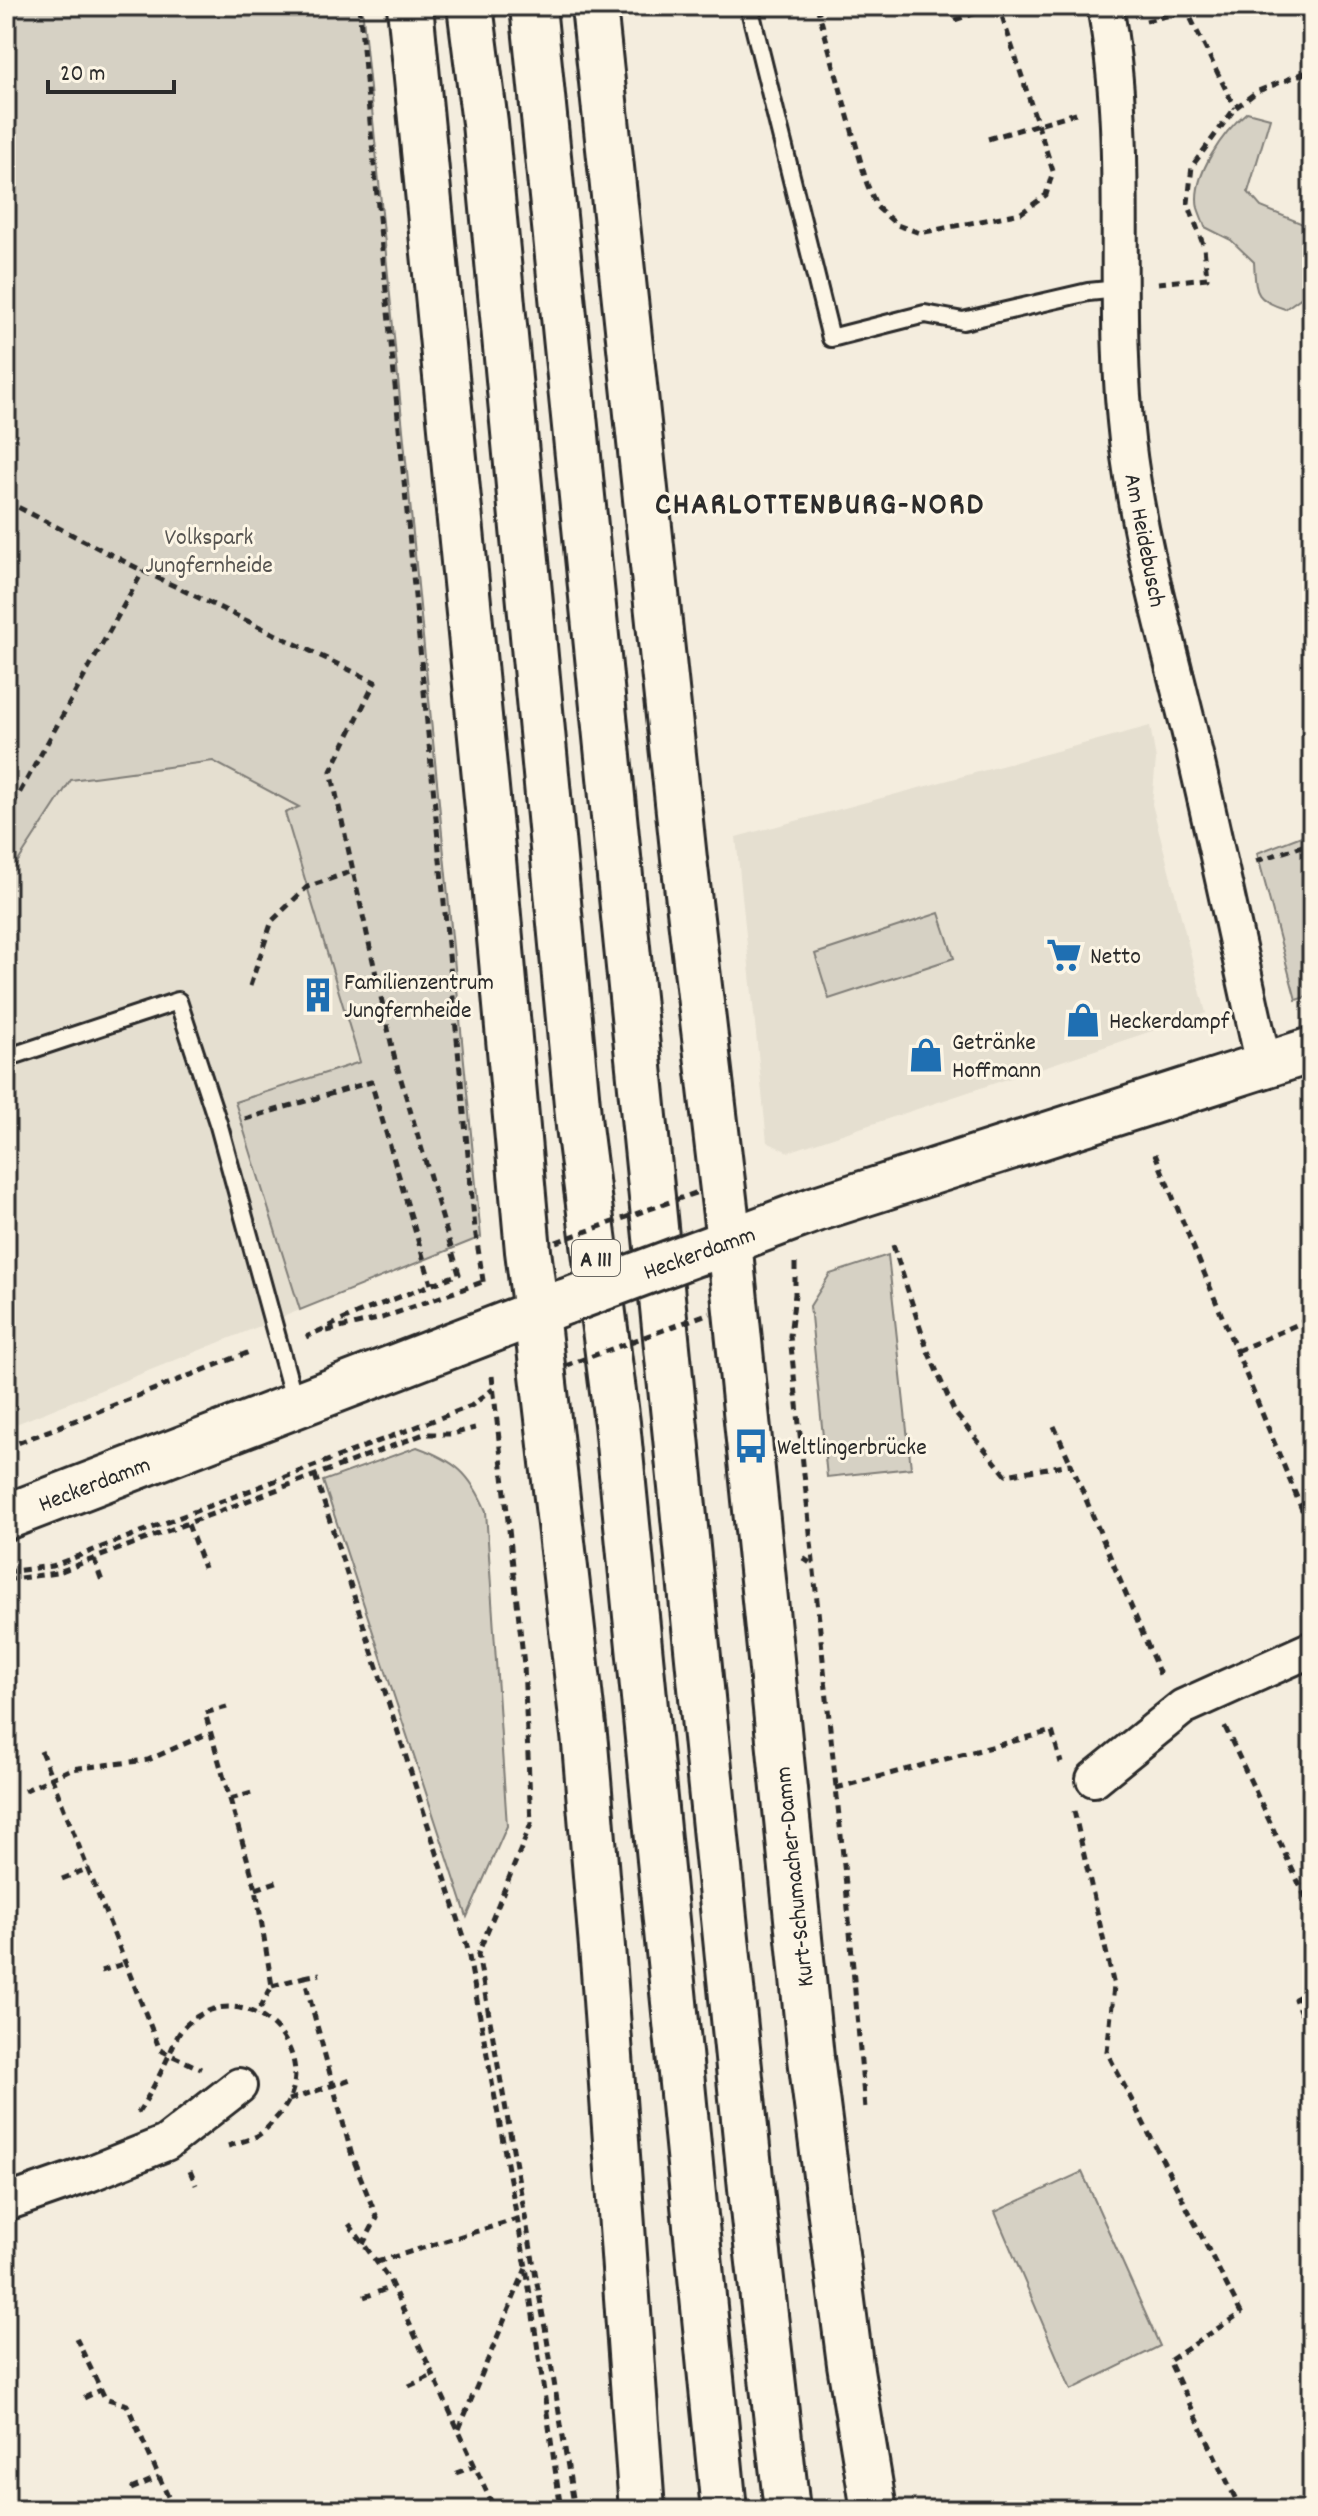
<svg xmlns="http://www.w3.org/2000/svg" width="1318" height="2516" font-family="Dekko,sans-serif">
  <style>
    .built { fill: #e5dfd0 }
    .green { fill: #d6d1c4; stroke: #807e78; stroke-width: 2 }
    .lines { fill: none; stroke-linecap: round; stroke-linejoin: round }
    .lane-casing { stroke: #2b2b2b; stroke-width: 22 }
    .street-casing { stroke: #2b2b2b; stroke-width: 40 }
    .secondary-casing { stroke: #2b2b2b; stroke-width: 50 }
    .highway-casing { stroke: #2b2b2b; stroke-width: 50 }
    .path { stroke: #2b2b2b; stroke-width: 5; stroke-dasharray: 8 6; stroke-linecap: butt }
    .lane { stroke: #fcf5e5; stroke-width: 16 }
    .street { stroke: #fcf5e5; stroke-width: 34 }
    .secondary { stroke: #fcf5e5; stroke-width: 44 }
    .highway { stroke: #fcf5e5; stroke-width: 44 }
    .secondary-bridge-casing { stroke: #2b2b2b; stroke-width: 50; stroke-linecap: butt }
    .path-bridge { stroke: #2b2b2b; stroke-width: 5; stroke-dasharray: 8 6; stroke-linecap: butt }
    .secondary-bridge { stroke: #fcf5e5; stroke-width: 44 }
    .labels { text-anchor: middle; stroke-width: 6; stroke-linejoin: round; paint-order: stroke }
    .shield { fill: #fcf5e5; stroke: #6a6863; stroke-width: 2 }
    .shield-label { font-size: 22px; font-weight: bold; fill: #2b2b2b }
    .park-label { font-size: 24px; fill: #565451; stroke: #fcf5e5 }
    .street-label { font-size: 24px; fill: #2b2b2b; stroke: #fcf5e5 }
    .poi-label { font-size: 24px; fill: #2b2b2b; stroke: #fcf5e5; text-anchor: start }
    .district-label { font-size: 32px; font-weight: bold; letter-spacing: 2px; fill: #2b2b2b; stroke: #fcf5e5 }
  </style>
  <rect width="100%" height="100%" fill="#f4edde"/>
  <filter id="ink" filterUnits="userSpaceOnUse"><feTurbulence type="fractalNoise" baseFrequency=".0125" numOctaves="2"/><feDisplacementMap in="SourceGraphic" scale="16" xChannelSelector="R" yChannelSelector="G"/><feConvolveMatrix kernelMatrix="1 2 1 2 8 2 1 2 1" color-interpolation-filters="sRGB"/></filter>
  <g filter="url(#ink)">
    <!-- built -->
    <g class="built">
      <polygon points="1150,726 1156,759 1152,804 1206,1013 788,1152 767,1142 736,837"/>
      <polygon points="213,761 301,807 285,813 361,1062 235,1102 300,1310 6,1428 6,880 71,780"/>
    </g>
    <!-- green -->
    <g class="green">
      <polygon points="6,6 362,6 481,1237 300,1310 235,1102 360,1062 285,813 299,807 213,761 71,780 6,880"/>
      <path d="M1247,112L1270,118L1248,192L1261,207L1308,226L1312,234V285L1309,292L1285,309C1253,299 1256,292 1254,262L1231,240L1205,227C1203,221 1200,214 1198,208C1191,176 1224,131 1247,112Z"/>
      <polygon points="1312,832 1312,995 1296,1000 1257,853"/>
      <polygon points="939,913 954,958 829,999 815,954"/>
      <polygon points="888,1255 911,1468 827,1477 810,1306 830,1274"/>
      <path d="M417,1447C455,1461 470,1473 486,1511L507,1826L467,1917L323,1481Z"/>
      <polygon points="1082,2172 1160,2346 1071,2390 995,2212"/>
    </g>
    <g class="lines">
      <!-- lane casing -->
      <g class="lane-casing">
        <g id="lane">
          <polyline points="749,6 831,338 925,314 963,321 1088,292 1119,289"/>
          <polyline points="6,1058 178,1001 219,1126 295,1403"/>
        </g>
      </g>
      <!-- street casing -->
      <g class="street-casing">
        <g id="street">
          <path d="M1105,6C1132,151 1110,294 1127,440C1139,544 1169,645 1193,746C1218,852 1240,959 1264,1065"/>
          <polyline points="1094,1779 1183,1707 1312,1649"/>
          <polyline points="6,2203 89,2174 166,2143 239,2086"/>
        </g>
      </g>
      <!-- secondary casing -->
      <g class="secondary-casing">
        <g id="secondary">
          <polyline points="729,1241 811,2058 850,2364 874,2510"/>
          <polyline points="701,1252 816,1209 1312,1050"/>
          <polyline points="536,1313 585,1744 604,1971 642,2510"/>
          <polyline points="6,1517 564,1302"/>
        </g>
      </g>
      <!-- highway casing -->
      <g class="highway-casing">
        <g id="highway">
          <polyline points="410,6 493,860 528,1251 536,1313"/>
          <polyline points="470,6 485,123 579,1126 617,1423 724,2510"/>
          <polyline points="533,6 754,2218 787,2510"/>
          <polyline points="594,6 684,859 729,1241"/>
        </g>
      </g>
      <!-- path -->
      <g class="path">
        <polyline points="359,6 475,1229 484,1287"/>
        <polyline points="817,6 867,184 877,207 897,225 920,233 1021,213 1046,195 1053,171 1002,16 1006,6"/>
        <polyline points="1189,6 1187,11 1235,108"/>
        <polyline points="955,20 997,6"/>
        <polyline points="1146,21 1207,6"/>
        <polyline points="988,139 1079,112"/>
        <polyline points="1158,283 1207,278 1204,247 1188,203 1192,166 1235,108 1258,91 1312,70"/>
        <polyline points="6,501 143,571 375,682 331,771 394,1056 459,1274 358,1313 306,1337"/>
        <polyline points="6,817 143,571"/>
        <polyline points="1256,861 1312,843"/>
        <polyline points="250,986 272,921 307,887 353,871"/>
        <polyline points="245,1119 371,1082 431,1284"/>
        <polyline points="1155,1154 1312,1534"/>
        <polyline points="893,1245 927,1349 955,1413 1006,1475 1071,1464 1161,1677"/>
        <polyline points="795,1263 795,1294 790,1336 846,1885 865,2109"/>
        <polyline points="327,1331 382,1318 485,1281"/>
        <polyline points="1237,1351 1310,1319"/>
        <polyline points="492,1376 524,1665 531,1824 478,1954 546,2333 575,2510"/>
        <polyline points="1054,1426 1071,1464"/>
        <polyline points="6,1449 15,1444 252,1351"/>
        <polyline points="315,1475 467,1946 526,2267 561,2510"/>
        <polyline points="188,1524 204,1568"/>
        <polyline points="803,1558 813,1565"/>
        <polyline points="94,1559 103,1584"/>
        <polyline points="6,1572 52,1566 471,1406 493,1389"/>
        <polyline points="6,1580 56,1573 424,1434 452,1434 475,1428"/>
        <polyline points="227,1707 205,1713 256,1889 272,1986 257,2014"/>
        <polyline points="1225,1727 1312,1911"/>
        <polyline points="41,1751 160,2050 201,2069"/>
        <polyline points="836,1788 1052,1731 1061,1763"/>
        <polyline points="24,1791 71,1769 148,1760 209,1733"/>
        <polyline points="230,1799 252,1793"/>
        <polyline points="1074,1811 1114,1986 1107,2052 1241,2313 1169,2361 1241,2510"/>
        <polyline points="62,1879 89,1868"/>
        <polyline points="256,1889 279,1881"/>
        <polyline points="101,1971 126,1963"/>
        <polyline points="304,1977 320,1974"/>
        <polyline points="272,1986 304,1977 352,2156 377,2218 363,2244"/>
        <polyline points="1312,1990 1295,1999 1312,2039"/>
        <polyline points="289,2100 351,2079"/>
        <path d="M138,2113C150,2094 161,2073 170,2053C174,2044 177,2034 185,2026C246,1967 335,2059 275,2119C270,2125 264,2132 257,2136C248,2140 238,2143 228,2146"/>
        <polyline points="190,2171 196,2185"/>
        <polyline points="349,2224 389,2279 495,2510"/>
        <polyline points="377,2262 517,2219"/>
        <polyline points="364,2297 392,2287"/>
        <polyline points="76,2338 105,2398 127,2405 174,2510"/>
        <polyline points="409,2386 433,2375"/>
        <polyline points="84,2398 101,2390"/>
        <polyline points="459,2429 526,2268"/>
        <polyline points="456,2473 475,2466"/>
        <polyline points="131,2489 159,2477"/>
      </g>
      <!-- lane -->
      <use href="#lane" class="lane"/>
      <!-- street -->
      <use href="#street" class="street"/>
      <!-- secondary -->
      <use href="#secondary" class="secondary"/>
      <!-- highway -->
      <use href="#highway" class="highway"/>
      <!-- secondary-bridge casing -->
      <g class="secondary-bridge-casing">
        <polyline id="secondary-bridge" points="567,1301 699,1252"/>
      </g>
      <!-- path-bridge -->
      <g class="path-bridge">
        <polyline points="556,1242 698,1192"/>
        <polyline points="565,1366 710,1313"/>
      </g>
      <!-- secondary-bridge -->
      <use href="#secondary-bridge" class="secondary-bridge"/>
    </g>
  </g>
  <!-- icons -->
  <defs>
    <g id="supermarket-bare" transform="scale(2.76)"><path d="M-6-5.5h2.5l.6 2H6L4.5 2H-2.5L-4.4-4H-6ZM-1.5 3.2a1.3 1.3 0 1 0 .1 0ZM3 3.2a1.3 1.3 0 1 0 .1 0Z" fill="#1f6fb2" stroke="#fcf5e5" stroke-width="2.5" paint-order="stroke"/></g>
    <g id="building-bare" transform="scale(2.76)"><path d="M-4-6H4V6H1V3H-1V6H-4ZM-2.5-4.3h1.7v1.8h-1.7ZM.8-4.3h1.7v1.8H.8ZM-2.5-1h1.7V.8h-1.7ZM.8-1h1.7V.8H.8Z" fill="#1f6fb2" stroke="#fcf5e5" stroke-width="2.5" paint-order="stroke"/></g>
    <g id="shop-bare" transform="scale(2.76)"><path d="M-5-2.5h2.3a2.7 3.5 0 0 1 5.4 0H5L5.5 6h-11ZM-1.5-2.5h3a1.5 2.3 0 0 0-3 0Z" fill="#1f6fb2" stroke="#fcf5e5" stroke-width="2.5" paint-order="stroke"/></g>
    <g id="bus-bare" transform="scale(2.76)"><path d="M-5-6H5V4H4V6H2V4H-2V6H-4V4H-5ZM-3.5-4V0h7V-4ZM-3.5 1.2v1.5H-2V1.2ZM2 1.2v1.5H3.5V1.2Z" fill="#1f6fb2" stroke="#fcf5e5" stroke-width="2.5" paint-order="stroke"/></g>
  </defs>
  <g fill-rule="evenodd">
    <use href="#supermarket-bare" x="1064" y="955"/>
    <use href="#building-bare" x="318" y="995"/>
    <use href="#shop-bare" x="1083" y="1020"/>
    <use href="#shop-bare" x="926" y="1055"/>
    <use href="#bus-bare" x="751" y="1446"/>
  </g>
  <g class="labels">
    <!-- shield labels -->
    <rect class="shield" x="572" y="1240" width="48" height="36" rx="6"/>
    <g class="shield-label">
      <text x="596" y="1266">A 111</text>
    </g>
    <!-- park labels -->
    <g class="park-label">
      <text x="209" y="544">Volkspark<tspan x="209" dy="28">Jungfernheide</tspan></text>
    </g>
    <!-- street labels -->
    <g class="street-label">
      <text transform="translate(1146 540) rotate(79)" y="8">Am Heidebusch</text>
      <text transform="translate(699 1252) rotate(-20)" y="8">Heckerdamm</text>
      <text transform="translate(94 1483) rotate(-21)" y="8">Heckerdamm</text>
      <text transform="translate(793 1877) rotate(-96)" y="8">Kurt-Schumacher-Damm</text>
    </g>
    <!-- poi labels -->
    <g class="poi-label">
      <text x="1090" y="963">Netto</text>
      <text x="344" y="989">Familienzentrum<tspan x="344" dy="28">Jungfernheide</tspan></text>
      <text x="1109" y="1028">Heckerdampf</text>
      <text x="952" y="1049">Getränke<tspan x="952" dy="28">Hoffmann</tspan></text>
      <text x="777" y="1454">Weltlingerbrücke</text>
    </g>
    <!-- district labels -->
    <g class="district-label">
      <text x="820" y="513">CHARLOTTENBURG-NORD</text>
    </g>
  </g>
  <!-- margin -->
  <rect width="1318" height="2516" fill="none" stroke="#fcf5e5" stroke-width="32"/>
  <rect x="16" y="16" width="1286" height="2484" fill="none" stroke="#2b2b2b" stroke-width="3" filter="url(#ink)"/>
  <!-- scale -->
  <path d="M48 80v12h126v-12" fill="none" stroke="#2b2b2b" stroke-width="4"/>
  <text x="60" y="80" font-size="24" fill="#2b2b2b" stroke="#fcf5e5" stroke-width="6" paint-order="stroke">20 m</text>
</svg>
